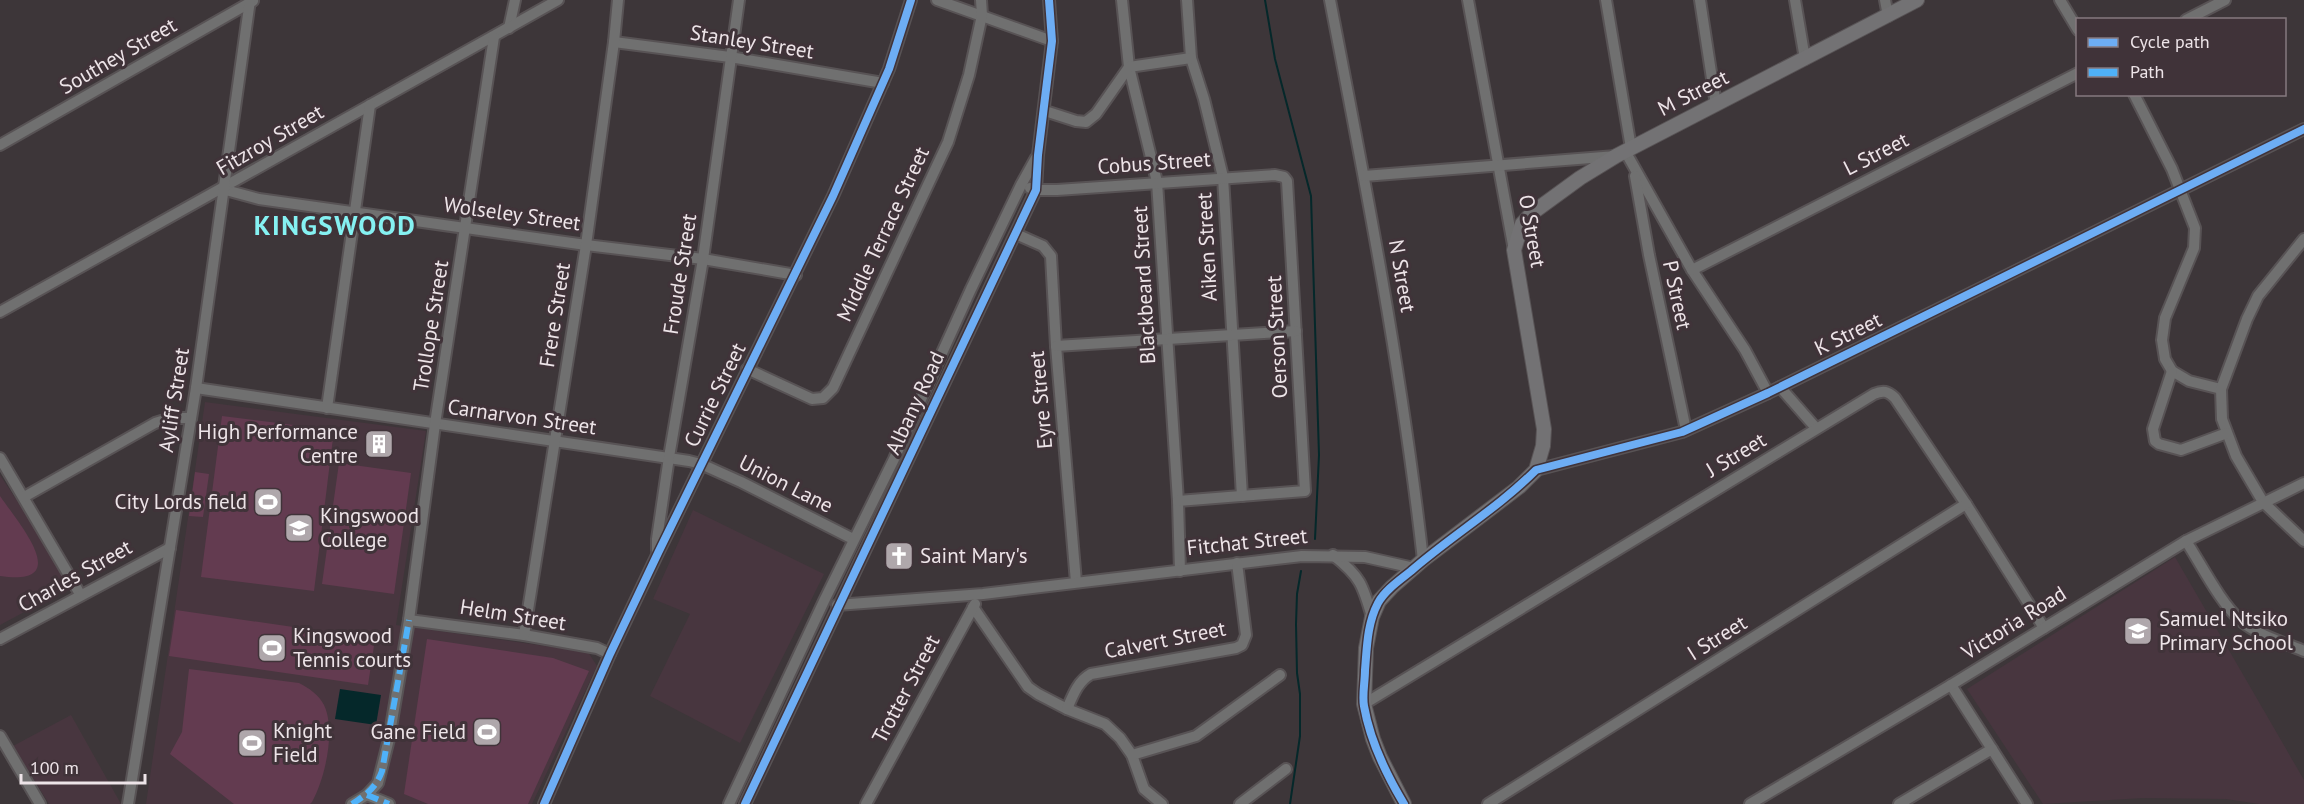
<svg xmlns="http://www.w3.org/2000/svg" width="2304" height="804" font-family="'PT Sans',sans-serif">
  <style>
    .built { fill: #48363f }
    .green { fill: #633b50 }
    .water { fill: #05282a }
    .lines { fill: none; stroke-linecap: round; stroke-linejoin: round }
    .stream { stroke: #05282a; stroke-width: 2 }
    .street-casing { stroke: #585355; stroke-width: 14 }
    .secondary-casing { stroke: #585355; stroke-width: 16 }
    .street { stroke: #707070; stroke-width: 10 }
    .secondary { stroke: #737274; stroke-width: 14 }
    .quiet { stroke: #4fb1f8; stroke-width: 6; stroke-dasharray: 12 6; stroke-linecap: butt }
    .cycleway-casing { stroke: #403339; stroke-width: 11 }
    .cycleway { stroke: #6dadf4; stroke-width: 8 }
    .labels { text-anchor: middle; stroke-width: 6; stroke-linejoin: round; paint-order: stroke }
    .street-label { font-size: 21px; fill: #ede4e8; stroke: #403339 }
    .poi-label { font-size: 21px; fill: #ede4e8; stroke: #403339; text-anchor: start }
    .district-label { font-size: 27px; font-weight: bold; letter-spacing: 1.5px; fill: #85f1f2; stroke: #403339 }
  </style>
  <rect width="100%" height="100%" fill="#3d3639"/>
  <!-- built -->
  <g class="built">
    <polygon points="205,402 426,431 396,625 588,652 597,666 532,804 146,804"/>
    <polygon points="0,475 45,543 69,588 0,625"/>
    <polygon points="693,510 824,574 740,743 650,696 690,614 653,599"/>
    <polygon points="2175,557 2304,780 2304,804 2259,804 2226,799 2143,798 2043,804 1967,689"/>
    <polygon points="71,715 121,804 49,804 13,746"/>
  </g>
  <!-- green -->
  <g class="green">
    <polygon points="222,416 334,430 314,591 201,577"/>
    <polygon points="339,463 411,473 394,594 322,584"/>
    <polygon points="195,472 209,474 203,517 189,516"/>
    <path d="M0,496C19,524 75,587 0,576Z"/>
    <polygon points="176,610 375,639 368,685 169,656"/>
    <polygon points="427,639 553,658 589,671 528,804 428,804 404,794"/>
    <path d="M189,669L299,683C309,688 319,695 324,705C336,730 325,779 312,802L310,804H234L170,754L182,732Z"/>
  </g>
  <!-- water -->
  <polygon class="water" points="340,689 381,695 376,725 335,719"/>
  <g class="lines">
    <!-- stream -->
    <g class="stream">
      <polyline points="1265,0 1275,59 1311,196 1319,455 1315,539"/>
      <polyline points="1290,804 1300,736 1300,694 1297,673 1296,624 1297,594 1301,571"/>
    </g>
    <!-- street casing -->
    <g class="street-casing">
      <g id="street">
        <polyline points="937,0 1052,41"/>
        <polyline points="1122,0 1129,67 1157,182 1178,501 1180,571"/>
        <polyline points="1187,0 1191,58 1204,99 1223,177 1242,496"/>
        <path d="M1330,0C1366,186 1402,372 1423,560"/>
        <polyline points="1468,0 1514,250"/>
        <polyline points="1606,0 1631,148"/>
        <polyline points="1700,0 1716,105"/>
        <polyline points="1795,0 1805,59"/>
        <polyline points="1885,0 1888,16"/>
        <polyline points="2060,0 2078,30"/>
        <polyline points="2186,20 2225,0"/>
        <polyline points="509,28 515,0"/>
        <polyline points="614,42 730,57 883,83"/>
        <polyline points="2134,94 2172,169 2195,228 2194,248 2165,318 2162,340 2165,359 2172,371 2189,381 2221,389"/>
        <polyline points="1045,111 1076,121 1086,122 1096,114 1129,67 1191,58"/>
        <polyline points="0,145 253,1"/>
        <polyline points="1625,151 1692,270 1745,350 1768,393"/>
        <polyline points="1364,176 1616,156"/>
        <polyline points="1635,176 1649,255 1686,430"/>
        <polyline points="1030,188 1036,190 1057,190 1275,175 1284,177 1287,181 1305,491 1178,501"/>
        <polyline points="222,189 259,199 586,245 703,259 796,275"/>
        <polyline points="1016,234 1043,246 1051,256 1056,346 1076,582"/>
        <polyline points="2304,239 2258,296 2247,319 2221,389 2222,419 2236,456 2263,502 2304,541"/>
        <polyline points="1692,270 2078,73"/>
        <polyline points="0,312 558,0"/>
        <polyline points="1056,346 1296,331"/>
        <polyline points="747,369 812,399 823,398 833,388 948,142 969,75 982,15 981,0"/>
        <polyline points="2172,371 2153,429 2155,441 2159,444 2181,450 2227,433"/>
        <polyline points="1780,387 1816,428"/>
        <polyline points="196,388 689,461 701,464 741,482 853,539"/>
        <polyline points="327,408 370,105"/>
        <polyline points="0,458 80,594"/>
        <polyline points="1536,470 1682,432 1768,393 2304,129"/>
        <polyline points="24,497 155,423 171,418 191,418"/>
        <path d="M2186,541C2201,564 2221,604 2241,621C2259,636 2283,642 2304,651"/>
        <polyline points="657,550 657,539 669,457 703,259 739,0"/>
        <path d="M1333,555C1360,576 1363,585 1372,617"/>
        <polyline points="837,605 983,594 1302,556 1365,557 1414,568"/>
        <polyline points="973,607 1028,687 1038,694 1067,709 1105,724 1120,738 1132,755 1144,789 1162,804"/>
        <polyline points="409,620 524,635 597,648 610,654"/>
        <polyline points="524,635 586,245 614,42 618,0"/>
        <polyline points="0,639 170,548"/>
        <polyline points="1951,685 2027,804"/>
        <path d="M1364,704L1874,394C1883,390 1888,391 1895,398L1966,504L2044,628"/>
        <path d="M1067,709C1073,695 1078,681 1091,674L1236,648L1242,645L1246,635L1237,563"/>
        <polyline points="0,736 40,804"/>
        <polyline points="1132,755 1196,736 1280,675"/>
        <polyline points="367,795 389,804"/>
        <polyline points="128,804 196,388 250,0"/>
        <polyline points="352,804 367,795 378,783 389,739 409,620 435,424 494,37"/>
        <polyline points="544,804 610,654 658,553 833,196 889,69 911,0"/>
        <polyline points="729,804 824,601 894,459 971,289 1021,185 1036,158"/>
        <polyline points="745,804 1036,190 1038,155 1052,41 1049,0"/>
        <polyline points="866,804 975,604"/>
        <polyline points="1240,804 1286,769"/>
        <polyline points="1488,804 1966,504"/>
        <polyline points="1750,804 1951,685 2186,541 2304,483"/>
        <polyline points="1899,804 1992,749"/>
      </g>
    </g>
    <!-- secondary casing -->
    <g class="secondary-casing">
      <polyline id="secondary" points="1404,804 1380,757 1373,739 1364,704 1366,648 1372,617 1379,601 1392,587 1423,560 1519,487 1536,470 1543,446 1544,429 1514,250 1522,224 1532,213 1580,178 1616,156 1917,0"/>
    </g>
    <!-- street -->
    <use href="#street" class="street"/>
    <!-- secondary -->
    <use href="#secondary" class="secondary"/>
    <!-- quiet -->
    <g class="quiet">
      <polyline points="367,795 389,804"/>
      <path d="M352,804C366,795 376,788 382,771L409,620"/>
    </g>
    <!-- cycleway casing -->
    <g class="cycleway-casing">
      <g id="cycleway">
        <polyline points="544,804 610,654 658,553 833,196 889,69 911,0"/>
        <polyline points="745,804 1036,190 1038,155 1052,41 1049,0"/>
        <path d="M1404,804C1386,774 1370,741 1364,706C1362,695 1365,682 1365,670C1367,647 1367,624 1378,603C1385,590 1400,580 1411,571C1451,536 1498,508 1536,470L1682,432L1768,393L2304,129"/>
      </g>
    </g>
    <!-- cycleway -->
    <use href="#cycleway" class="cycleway"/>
  </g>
  <!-- icons -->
  <defs>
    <g id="building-square" transform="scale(1.5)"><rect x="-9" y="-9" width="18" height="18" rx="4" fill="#afa7ab" stroke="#403339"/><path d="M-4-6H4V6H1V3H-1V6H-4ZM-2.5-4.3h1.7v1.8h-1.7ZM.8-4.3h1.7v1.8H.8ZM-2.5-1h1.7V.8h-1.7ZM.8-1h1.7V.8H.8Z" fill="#fff"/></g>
    <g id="stadium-square" transform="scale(1.5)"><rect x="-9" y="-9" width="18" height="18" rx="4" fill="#afa7ab" stroke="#403339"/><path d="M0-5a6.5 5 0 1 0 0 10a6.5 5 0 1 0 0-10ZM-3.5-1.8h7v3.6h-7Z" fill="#fff"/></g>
    <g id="school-square" transform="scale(1.5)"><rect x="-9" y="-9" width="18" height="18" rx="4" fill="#afa7ab" stroke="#403339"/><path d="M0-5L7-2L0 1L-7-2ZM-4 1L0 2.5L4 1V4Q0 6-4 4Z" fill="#fff"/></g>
    <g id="church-square" transform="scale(1.5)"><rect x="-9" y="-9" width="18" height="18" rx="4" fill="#afa7ab" stroke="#403339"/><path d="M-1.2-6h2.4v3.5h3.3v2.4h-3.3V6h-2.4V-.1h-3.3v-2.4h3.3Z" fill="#fff"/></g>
  </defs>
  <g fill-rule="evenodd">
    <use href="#building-square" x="379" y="444"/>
    <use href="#stadium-square" x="268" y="502"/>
    <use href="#school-square" x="299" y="528"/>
    <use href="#church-square" x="899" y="556"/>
    <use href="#school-square" x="2138" y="631"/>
    <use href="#stadium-square" x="272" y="648"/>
    <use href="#stadium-square" x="487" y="732"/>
    <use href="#stadium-square" x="252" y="743"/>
  </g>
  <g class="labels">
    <!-- street labels -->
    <g class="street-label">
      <text transform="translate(752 42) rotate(9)" y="7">Stanley Street</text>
      <text transform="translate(118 56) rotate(-30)" y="7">Southey Street</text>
      <text transform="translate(1693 93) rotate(-27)" y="7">M Street</text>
      <text transform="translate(270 140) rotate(-30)" y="7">Fitzroy Street</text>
      <text transform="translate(1876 154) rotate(-27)" y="7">L Street</text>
      <text transform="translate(1154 163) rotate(-4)" y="7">Cobus Street</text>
      <text transform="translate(512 214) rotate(8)" y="7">Wolseley Street</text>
      <text transform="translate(1532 231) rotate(80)" y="7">O Street</text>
      <text transform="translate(883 234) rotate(-65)" y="7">Middle Terrace Street</text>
      <text transform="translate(1207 247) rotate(-93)" y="7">Aiken Street</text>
      <text transform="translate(680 274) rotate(-81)" y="7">Froude Street</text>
      <text transform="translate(1402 276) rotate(80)" y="7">N Street</text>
      <text transform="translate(1144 285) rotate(-93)" y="7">Blackbeard Street</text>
      <text transform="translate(1677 295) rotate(78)" y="7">P Street</text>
      <text transform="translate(555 315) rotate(-81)" y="7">Frere Street</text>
      <text transform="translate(431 326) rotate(-81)" y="7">Trollope Street</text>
      <text transform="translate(1848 334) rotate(-26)" y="7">K Street</text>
      <text transform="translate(1277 337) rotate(-93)" y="7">Oerson Street</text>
      <text transform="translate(715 395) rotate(-64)" y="7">Currie Street</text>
      <text transform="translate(174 400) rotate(-81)" y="7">Ayliff Street</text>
      <text transform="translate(1041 400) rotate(-95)" y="7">Eyre Street</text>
      <text transform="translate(915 403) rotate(-65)" y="7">Albany Road</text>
      <text transform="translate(522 417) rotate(8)" y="7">Carnarvon Street</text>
      <text transform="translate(1736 455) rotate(-31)" y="7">J Street</text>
      <text transform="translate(786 484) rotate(27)" y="7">Union Lane</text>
      <text transform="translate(1247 542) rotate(-6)" y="7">Fitchat Street</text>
      <text transform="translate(75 576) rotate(-29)" y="7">Charles Street</text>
      <text transform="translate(513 615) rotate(9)" y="7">Helm Street</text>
      <text transform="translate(2014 623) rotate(-32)" y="7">Victoria Road</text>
      <text transform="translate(1717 638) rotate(-32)" y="7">I Street</text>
      <text transform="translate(1165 640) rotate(-11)" y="7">Calvert Street</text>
      <text transform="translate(906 689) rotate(-62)" y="7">Trotter Street</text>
    </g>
    <!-- poi labels -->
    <g class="poi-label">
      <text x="358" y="439" text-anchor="end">High Performance<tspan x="358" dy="24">Centre</tspan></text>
      <text x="247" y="509" text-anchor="end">City Lords field</text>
      <text x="320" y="523">Kingswood<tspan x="320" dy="24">College</tspan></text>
      <text x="920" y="563">Saint Mary's</text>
      <text x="2159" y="626">Samuel Ntsiko<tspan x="2159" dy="24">Primary School</tspan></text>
      <text x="293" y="643">Kingswood<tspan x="293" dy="24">Tennis courts</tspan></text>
      <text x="273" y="738">Knight<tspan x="273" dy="24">Field</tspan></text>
      <text x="466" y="739" text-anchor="end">Gane Field</text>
    </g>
    <!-- district labels -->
    <g class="district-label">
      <text x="335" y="235">KINGSWOOD</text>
    </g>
  </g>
  <!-- legend -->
  <rect x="2076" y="18" width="210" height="78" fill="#403339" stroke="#857a7f" stroke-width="1.5"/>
  <rect x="2088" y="38" width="30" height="9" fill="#6dadf4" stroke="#857a7f" stroke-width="1.5"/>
  <text x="2130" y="48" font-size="18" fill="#ede4e8">Cycle path</text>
  <rect x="2088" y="68" width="30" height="9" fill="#4fb1f8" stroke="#857a7f" stroke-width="1.5"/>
  <text x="2130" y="78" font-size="18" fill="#ede4e8">Path</text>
  <!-- scale -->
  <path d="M21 774v9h124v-9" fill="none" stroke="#ede4e8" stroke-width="3"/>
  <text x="30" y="774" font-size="18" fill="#ede4e8" stroke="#403339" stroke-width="4.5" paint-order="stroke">100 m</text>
</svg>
